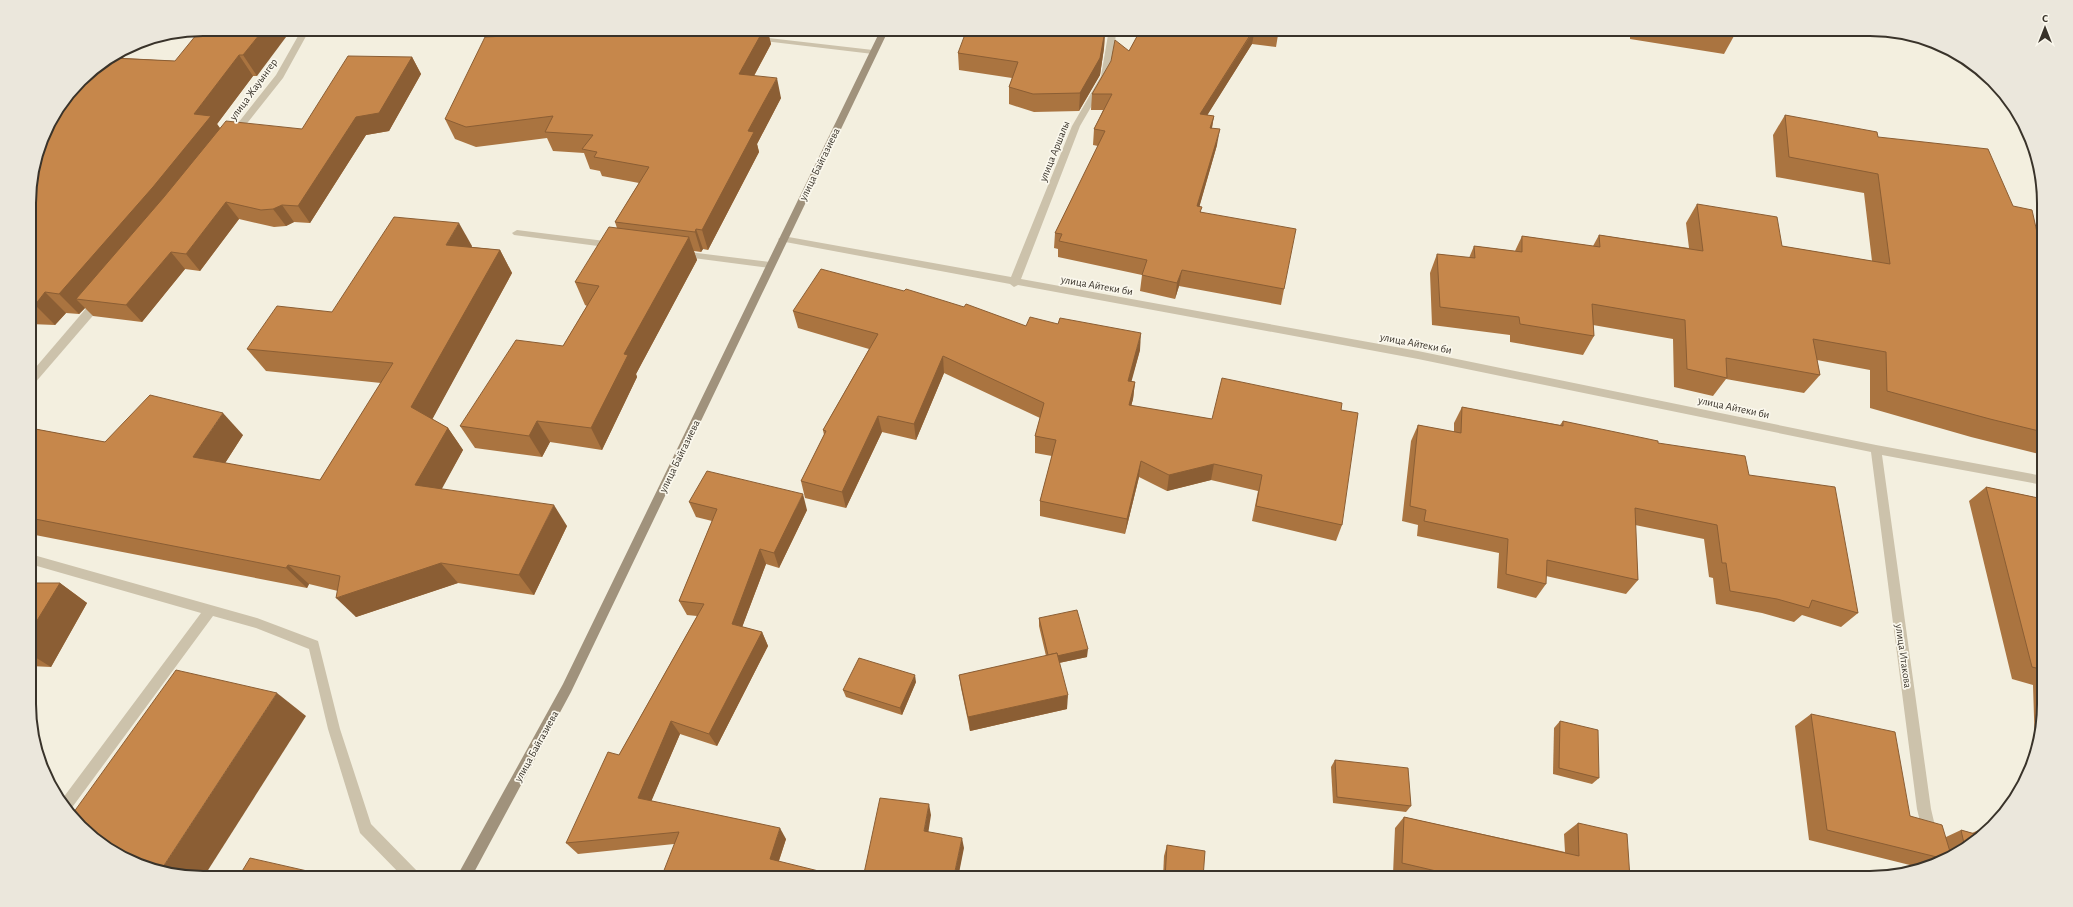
<svg xmlns="http://www.w3.org/2000/svg" width="2073" height="907" font-family="'Alegreya Sans',sans-serif">
  <style>
    .lines { fill: none; stroke-linecap: round; stroke-linejoin: round }
    .minor { fill: #ccc2ab; fill-rule: evenodd }
    .secondary { fill: #a0927c; fill-rule: evenodd }
    .wall { fill: #aa7440 }
    .shaded-wall { fill: #8b5e34 }
    .building { fill: #c6874b; stroke: #8b5e34 }
    .labels { text-anchor: middle; stroke-width: 3.5; stroke-linejoin: round; paint-order: stroke }
    .street-label { font-size: 11px; fill: #39332a; stroke: #faf7ec }
    .rim { fill: none; stroke: #39332a; stroke-width: 2 }
  </style>
  <rect width="100%" height="100%" fill="#f3efdf"/>
  <g class="lines">
    <!-- minor -->
    <g class="minor">
      <polygon points="203,29 217,29 219,31 215,33 189,32"/>
      <polygon points="302,29 310,29 283,78 237,136 231,136 231,132 276,75"/>
      <polygon points="1109,29 1117,29 1109,76 1080,126 1021,279 1418,351 1876,445 2043,476 2043,485 1882,455 1931,809 1943,860 1931,866 1917,809 1871,452 1418,359 1018,285 1014,287 1010,284 780,241 778,239 783,236 1011,277 1072,126 1101,76"/>
      <polygon points="752,36 873,50 877,52 873,54 755,40 752,40"/>
      <polygon points="517,230 613,242 618,245 613,248 514,235 512,233"/>
      <polygon points="681,251 770,262 775,265 770,268 678,256 676,254 678,252"/>
      <polygon points="99,297 104,301 103,304 34,384 30,385 30,374 95,298"/>
      <polygon points="30,554 257,618 318,641 340,729 371,824 419,873 421,878 404,878 360,833 328,729 309,649 256,628 213,616 68,813 60,802 201,613 30,564"/>
    </g>
    <!-- secondary -->
    <polygon class="secondary" points="881,29 889,29 571,692 471,878 456,878 563,684"/>
  </g>
  <!-- wall -->
  <g class="wall">
    <polygon points="264,29 257,76 253,76 217,124 220,128 302,129 412,57 421,74 389,131 366,135 310,223 294,222 286,226 274,227 239,219 200,271 185,269 142,322 93,316 85,308 79,314 66,313 55,325 30,324 29,191 123,58 175,61"/>
    <polygon points="657,29 779,29 774,37 769,36 771,44 754,76 781,98 757,144 759,152 708,250 703,249 701,252 694,251 697,260 636,374 637,377 602,450 550,442 542,457 475,448 460,426 563,346 587,306 585,305 575,282 617,228 615,222 639,183 602,176 600,171 590,169 584,153 553,151 547,138 476,147 455,139 445,119"/>
    <polygon points="1141,29 1279,29 1276,47 1252,44 1207,115 1214,116 1212,128 1217,145 1199,207 1201,212 1284,289 1281,305 1179,286 1175,299 1140,291 1142,275 1058,257 1058,249 1054,248 1055,233 1098,146 1093,145 1094,129 1103,110 1091,110 1092,94 1129,51"/>
    <polygon points="1630,29 1730,29 1734,36 1724,54 1630,39"/>
    <polygon points="1105,31 1104,48 1100,75 1079,111 1034,112 1009,104 1009,87 1012,78 959,70 958,53"/>
    <polygon points="1785,115 1878,137 2013,206 2041,250 2043,250 2043,455 1971,437 1870,408 1870,370 1817,360 1820,375 1804,393 1726,379 1713,396 1674,387 1673,339 1593,325 1594,336 1583,355 1510,342 1510,335 1432,325 1430,273 1437,254 1469,258 1474,246 1515,251 1522,236 1593,246 1599,235 1689,248 1686,223 1697,204 1782,246 1872,261 1864,193 1776,177 1773,135"/>
    <polygon points="472,246 472,247 500,250 512,273 432,419 448,428 463,450 441,489 567,526 534,595 458,583 356,617 338,591 309,584 307,588 30,534 30,428 105,442 243,435 225,463 320,480 381,383 266,371 247,349 332,312"/>
    <polygon points="793,311 1026,326 1140,350 1131,381 1135,382 1133,399 1131,406 1212,419 1341,410 1342,525 1336,541 1252,521 1258,491 1211,480 1167,491 1139,477 1125,534 1040,516 1040,501 1052,456 1035,453 1035,436 1040,418 944,373 916,440 882,432 846,508 805,498 801,481 824,435 823,430 869,349 798,328"/>
    <polygon points="1462,407 1560,425 1563,421 1658,443 1749,475 1858,613 1841,627 1802,615 1794,622 1762,613 1716,604 1713,578 1709,577 1704,539 1635,525 1638,580 1626,594 1546,576 1546,584 1536,598 1497,588 1499,553 1417,536 1418,525 1402,521 1411,441 1418,425 1454,432 1454,423"/>
    <polygon points="1986,487 2043,499 2044,704 2035,749 2033,685 2012,679 1969,501"/>
    <polygon points="689,502 807,510 779,568 766,564 742,627 762,632 768,646 717,746 680,734 651,801 786,839 779,861 674,844 578,854 566,843 619,755 697,616 687,615 679,601 712,521 696,517"/>
    <polygon points="30,583 60,583 87,603 51,667 30,666"/>
    <polygon points="1039,618 1087,657 1059,663 1067,709 970,731 961,688 959,675 1046,656 1039,626"/>
    <polygon points="916,682 902,715 846,697 843,690"/>
    <polygon points="1811,714 1910,816 1946,837 1961,830 1972,833 1983,828 1989,829 1976,842 1926,869 1809,840 1795,726"/>
    <polygon points="1560,721 1599,778 1592,784 1553,774 1554,728"/>
    <polygon points="1335,760 1411,806 1406,812 1333,803 1331,767"/>
    <polygon points="1404,817 1565,852 1564,834 1578,823 1630,878 1411,878 1393,874 1395,828"/>
    <polygon points="1167,845 1203,878 1163,877 1164,856"/>
  </g>
  <!-- shaded-wall -->
  <g class="shaded-wall">
    <polygon points="264,29 292,29 257,76 243,55"/>
    <polygon points="764,29 767,29 771,44 744,94 739,74"/>
    <polygon points="773,29 779,29 774,37"/>
    <polygon points="1255,29 1252,44 1198,130 1200,114"/>
    <polygon points="1105,31 1104,48 1100,75 1079,111 1080,93"/>
    <polygon points="136,42 107,77 99,66"/>
    <polygon points="239,55 253,76 217,124 226,137 76,299 85,308 79,314 59,294 194,114"/>
    <polygon points="412,57 421,74 389,131 366,135 310,223 298,206 356,117"/>
    <polygon points="777,78 781,98 757,144 759,152 708,250 702,230 748,131"/>
    <polygon points="1214,116 1211,132 1210,128"/>
    <polygon points="1220,129 1217,145 1195,222 1197,206"/>
    <polygon points="226,202 239,219 200,271 186,254"/>
    <polygon points="282,205 294,222 286,226 273,209"/>
    <polygon points="459,223 472,246 459,268 446,245"/>
    <polygon points="696,229 703,249 701,252 695,232"/>
    <polygon points="689,237 697,260 636,374 637,377 602,450 591,428 624,354"/>
    <polygon points="500,250 512,273 427,429 411,407"/>
    <polygon points="171,252 185,269 142,322 126,305"/>
    <polygon points="1182,270 1179,286 1175,299 1177,283"/>
    <polygon points="45,292 66,313 55,325 35,305"/>
    <polygon points="1141,333 1140,350 1127,398 1128,381"/>
    <polygon points="943,356 944,373 916,440 914,424"/>
    <polygon points="1135,382 1133,399 1127,422 1129,405"/>
    <polygon points="223,413 243,435 215,479 193,457"/>
    <polygon points="878,416 882,432 846,508 842,492"/>
    <polygon points="537,421 550,442 542,457 529,436"/>
    <polygon points="448,428 463,450 432,507 415,485"/>
    <polygon points="1141,461 1139,477 1125,534 1127,519"/>
    <polygon points="1214,464 1211,480 1167,491 1169,475"/>
    <polygon points="803,494 807,510 779,568 774,553"/>
    <polygon points="554,505 567,526 534,595 519,575"/>
    <polygon points="760,549 766,564 738,638 732,624"/>
    <polygon points="441,563 458,583 356,617 336,598"/>
    <polygon points="288,565 309,584 307,588 286,568"/>
    <polygon points="60,583 87,603 51,667 30,654 30,632"/>
    <polygon points="762,632 768,646 717,746 709,734"/>
    <polygon points="1088,649 1087,657 1049,665 1049,657"/>
    <polygon points="915,675 916,682 902,715 900,708"/>
    <polygon points="277,693 306,716 203,878 161,870"/>
    <polygon points="1068,695 1067,709 970,731 968,717"/>
    <polygon points="671,721 680,734 648,809 638,798"/>
    <polygon points="929,804 931,815 927,841 924,831"/>
    <polygon points="780,828 786,839 776,869 770,859"/>
    <polygon points="962,838 964,848 958,878 955,871"/>
  </g>
  <!-- building -->
  <g class="building">
    <polygon points="201,29 264,29 243,55 239,55 194,114 211,116 153,187 59,294 45,292 35,305 30,305 29,191 47,126 88,72 112,58 175,61"/>
    <polygon points="657,29 764,29 739,74 777,78 748,131 754,132 702,230 696,229 695,232 615,222 649,167 594,157 597,152 582,149 593,135 545,132 553,116 466,127 445,119 485,37"/>
    <polygon points="967,29 1103,29 1105,31 1100,58 1080,93 1033,94 1009,87 1018,62 958,53"/>
    <polygon points="1141,29 1254,29 1200,114 1214,116 1210,128 1220,129 1197,206 1202,207 1200,212 1296,229 1284,289 1182,270 1177,283 1142,275 1147,260 1059,241 1062,234 1055,233 1105,131 1094,129 1112,94 1092,94 1111,61 1115,40 1129,51"/>
    <polygon points="1260,29 1279,29 1279,31"/>
    <polygon points="1691,29 1730,29 1734,36"/>
    <polygon points="348,56 412,57 379,113 356,117 298,206 282,205 273,209 261,210 226,202 186,254 171,252 126,305 76,299 164,197 226,121 302,129"/>
    <polygon points="1785,115 1877,132 1878,137 1988,149 2013,206 2032,210 2041,250 2043,250 2043,432 1990,419 1887,391 1886,352 1813,339 1820,375 1726,358 1727,378 1687,369 1685,320 1592,304 1594,336 1520,324 1519,317 1440,307 1437,254 1475,258 1474,246 1522,252 1522,236 1600,247 1599,235 1703,251 1697,204 1777,217 1782,246 1890,264 1878,174 1789,157"/>
    <polygon points="394,217 459,223 446,245 500,250 411,407 448,428 415,485 554,505 519,575 441,563 336,598 340,576 288,565 286,568 30,518 30,428 105,442 150,395 223,413 193,457 320,480 393,363 247,349 277,306 332,312"/>
    <polygon points="609,227 689,237 624,354 628,355 591,428 537,421 529,436 460,426 516,340 563,346 599,286 575,282"/>
    <polygon points="821,269 904,291 906,289 964,307 966,304 1026,326 1030,317 1058,324 1060,318 1141,333 1128,381 1135,382 1129,405 1212,419 1222,378 1342,403 1341,410 1358,413 1342,525 1256,506 1262,475 1214,464 1169,475 1141,461 1127,519 1040,501 1056,440 1035,436 1044,403 943,356 914,424 878,416 842,492 801,481 826,431 823,430 878,334 793,311"/>
    <polygon points="1462,407 1563,426 1563,421 1658,441 1658,443 1745,456 1749,475 1835,487 1858,613 1812,600 1809,608 1777,599 1730,591 1726,563 1722,563 1717,525 1635,508 1638,580 1547,560 1546,584 1506,574 1508,539 1424,521 1426,510 1410,506 1418,425 1461,433"/>
    <polygon points="707,471 803,494 774,553 760,549 732,624 762,632 709,734 671,721 638,798 780,828 770,859 847,878 661,878 679,832 566,843 608,752 619,755 704,604 679,601 717,509 689,502"/>
    <polygon points="1986,487 2043,499 2044,670 2032,667"/>
    <polygon points="30,583 60,583 30,632"/>
    <polygon points="1077,610 1088,649 1057,656 1057,653 1048,655 1039,618"/>
    <polygon points="1057,653 1068,695 968,717 959,675"/>
    <polygon points="859,658 915,675 900,708 843,690"/>
    <polygon points="176,670 277,693 161,870 137,865 97,842 71,816"/>
    <polygon points="1811,714 1895,732 1910,816 1942,825 1951,855 1945,859 1827,830"/>
    <polygon points="1560,721 1598,730 1599,778 1559,768"/>
    <polygon points="1335,760 1408,768 1411,806 1337,797"/>
    <polygon points="880,798 929,804 924,831 962,838 955,871 1006,878 863,878"/>
    <polygon points="1404,817 1579,856 1578,823 1627,834 1630,878 1466,878 1402,863"/>
    <polygon points="1983,828 1989,829 1984,834"/>
    <polygon points="1961,830 1982,836 1976,842 1965,848"/>
    <polygon points="1167,845 1205,851 1203,878 1156,878 1156,877 1165,878"/>
    <polygon points="250,858 338,878 238,878"/>
  </g>
  <g class="labels">
    <!-- street labels -->
    <g class="street-label">
      <text transform="translate(253 89) rotate(-54)" y="4">улица Жауынгер</text>
      <text transform="translate(1054 151) rotate(-68)" y="4">улица Аршалы</text>
      <text transform="translate(819 164) rotate(-64)" y="4">улица Байгазиева</text>
      <text transform="translate(1097 285) rotate(10)" y="4">улица Айтеки би</text>
      <text transform="translate(1416 343) rotate(11)" y="4">улица Айтеки би</text>
      <text transform="translate(1734 407) rotate(12)" y="4">улица Айтеки би</text>
      <text transform="translate(679 456) rotate(-64)" y="4">улица Байгазиева</text>
      <text transform="translate(1904 656) rotate(82)" y="4">улица Итакова</text>
      <text transform="translate(536 746) rotate(-61)" y="4">улица Байгазиева</text>
    </g>
  </g>
  <!-- crop -->
  <path d="M0 0H2073V907H0ZM203 36H1870A167 167 0 0 1 2037 203V704A167 167 0 0 1 1870 871H203A167 167 0 0 1 36 704V203A167 167 0 0 1 203 36Z" fill="#ebe7dc" fill-rule="evenodd"/>
  <path class="rim" d="M203 36H1870A167 167 0 0 1 2037 203V704A167 167 0 0 1 1870 871H203A167 167 0 0 1 36 704V203A167 167 0 0 1 203 36Z"/>
  <!-- north arrow -->
  <g transform="translate(2045 28)" stroke="#faf7ec" stroke-width="3" paint-order="stroke">
  <path d="M0-3L7 15L0 10L-7 15Z" fill="#39332a"/>
  <text y="-6" font-size="11" font-weight="bold" text-anchor="middle" fill="#39332a">С</text>
  </g>
</svg>
